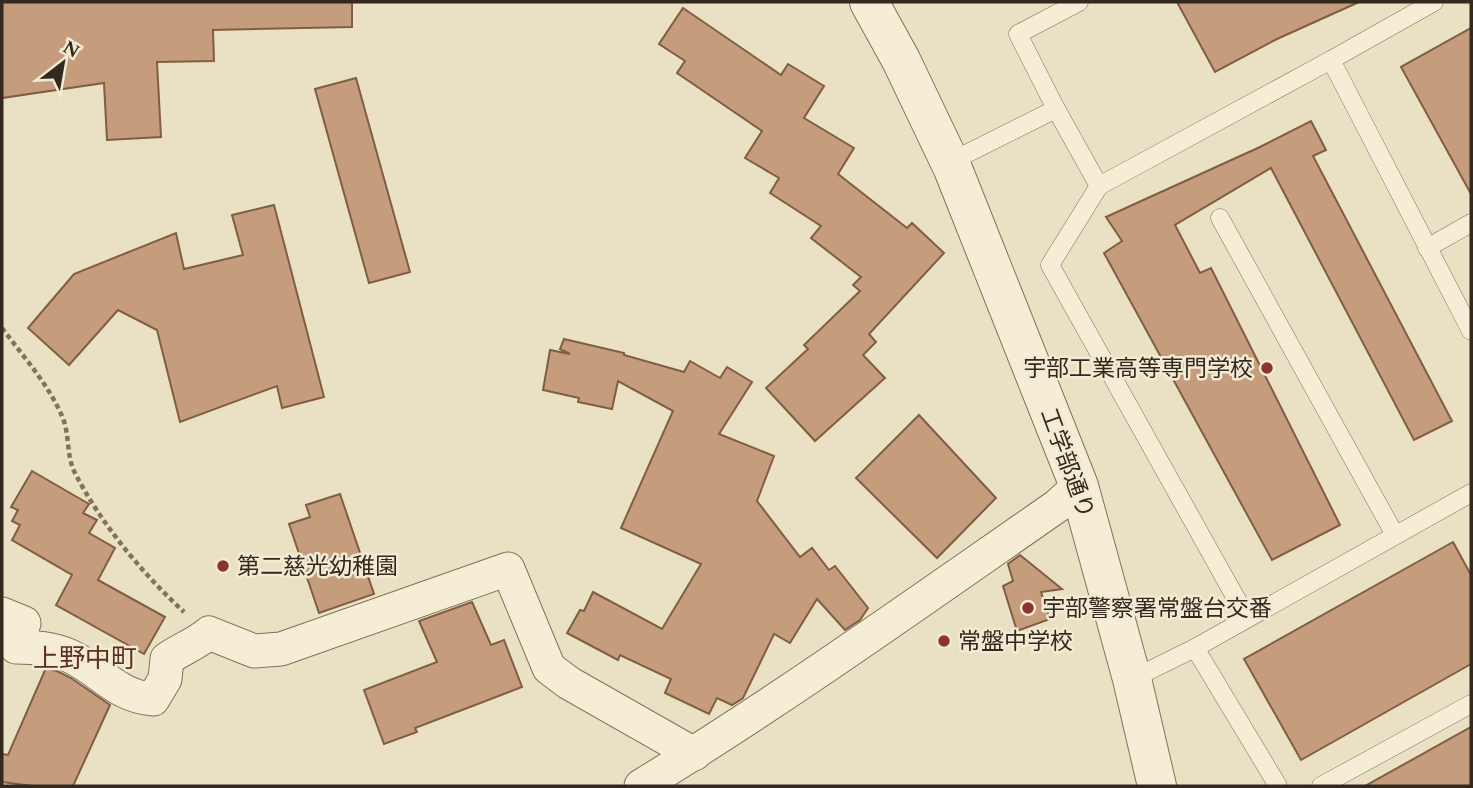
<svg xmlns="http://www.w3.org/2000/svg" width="1473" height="788" font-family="Spectral,'Noto Sans JP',serif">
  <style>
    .building { fill: #c59d7c; stroke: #7f5e43; stroke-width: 2 }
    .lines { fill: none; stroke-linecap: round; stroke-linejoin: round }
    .service-casing { stroke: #82725b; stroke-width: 19 }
    .minor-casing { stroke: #82725b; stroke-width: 35 }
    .tertiary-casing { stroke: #82725b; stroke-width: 40 }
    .path { stroke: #82725b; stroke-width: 4.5; stroke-dasharray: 5 3.5; stroke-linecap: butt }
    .service { stroke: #f5edd5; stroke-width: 18 }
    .minor { stroke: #f5edd5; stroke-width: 33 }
    .tertiary { stroke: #f5edd5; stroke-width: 38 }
    .poi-dot { fill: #8c3431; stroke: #f2ead2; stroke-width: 2.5 }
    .labels { text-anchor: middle; stroke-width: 5; stroke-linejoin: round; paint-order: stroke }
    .poi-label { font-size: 23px; fill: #33291e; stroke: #f2ead2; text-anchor: start }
    .street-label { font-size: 23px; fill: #33291e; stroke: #f2ead2 }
    .quarter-label { font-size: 26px; fill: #5c3021; stroke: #f2ead2 }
  </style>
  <rect width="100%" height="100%" fill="#eae0c3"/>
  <!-- building -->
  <g class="building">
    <polygon points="2,2 352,2 352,27 213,30 214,61 157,62 161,137 107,140 104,83 2,98"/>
    <polygon points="1177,2 1359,2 1277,39 1215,72"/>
    <polygon points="683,8 781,75 788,64 824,86 804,118 854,148 838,174 907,228 912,223 944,253 869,334 876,342 863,355 885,378 815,441 766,388 808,349 804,345 860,291 853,285 861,277 811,238 821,226 770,193 779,178 745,158 762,131 677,73 685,61 659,44"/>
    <polygon points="1471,28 1471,194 1401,67"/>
    <polygon points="356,78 410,272 369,283 315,89"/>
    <polygon points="1311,121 1326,150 1313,156 1452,421 1414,440 1271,168 1175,225 1200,273 1211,268 1340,525 1272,560 1104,253 1122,241 1106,217 1260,147"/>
    <polygon points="274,205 324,397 282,408 277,386 180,422 157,330 118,310 69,365 28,328 74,274 176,233 184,269 243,255 232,215"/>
    <polygon points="564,339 624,353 624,355 684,372 690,361 720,378 727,367 752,382 719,434 774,456 757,501 800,557 812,548 829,570 835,566 868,608 860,620 845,630 817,599 790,643 774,634 743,698 732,705 717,698 709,714 665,693 671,679 620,655 618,660 567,633 580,610 584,611 593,592 662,629 701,564 621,528 673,411 618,381 612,409 578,402 579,398 543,390 550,350 570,354 560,349"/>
    <polygon points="919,415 996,498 937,558 856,478"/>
    <polygon points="32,471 89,504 83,513 97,520 89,533 115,548 98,580 165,617 144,654 56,605 72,575 12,540 20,525 12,521 18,510 11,507"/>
    <polygon points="340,494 374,594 319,613 289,524 310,517 306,505"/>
    <polygon points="1453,542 1471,575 1471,664 1301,760 1244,659"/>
    <polygon points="1020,555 1062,589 1041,592 1050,619 1017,631 1003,586 1013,581 1008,564"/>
    <polygon points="472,602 491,645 504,640 522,687 415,728 417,732 384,744 364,690 437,662 419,621"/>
    <polygon points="46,668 57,671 71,678 110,705 73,786 33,786 2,782 2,754 8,755"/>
    <polygon points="1471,727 1471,786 1365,786"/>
  </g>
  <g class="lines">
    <!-- service casing -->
    <g class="service-casing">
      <g id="service">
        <polyline points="1079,2 1018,34 1056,109 1099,186 1331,60 1471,331"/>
        <polyline points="1331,60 1434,2"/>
        <polyline points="950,162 1056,109"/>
        <polyline points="1099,186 1050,265 1247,618"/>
        <polyline points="1220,218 1395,535"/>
        <polyline points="1427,248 1471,223"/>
        <polyline points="1195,648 1278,786"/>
        <polyline points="1132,679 1195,648 1471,493"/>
        <polyline points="1321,786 1471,704"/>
      </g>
    </g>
    <!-- minor casing -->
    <g class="minor-casing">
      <g id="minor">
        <path d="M2,614L24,623L16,647C34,647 53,648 70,656C100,670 118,697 153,699L165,679L167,659C181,649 196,644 209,633L254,651L281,649L508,569L549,668L569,683L694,754"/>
        <path d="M641,786C783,699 920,601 1057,506L1079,486"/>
      </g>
    </g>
    <!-- tertiary casing -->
    <g class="tertiary-casing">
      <polyline id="tertiary" points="869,2 901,60 953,169 1079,486 1132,679 1157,786"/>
    </g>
    <!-- path -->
    <path class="path" d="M2,328C23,356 48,384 62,416C70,434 66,456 75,473C101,524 142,573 184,612"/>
    <!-- service -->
    <use href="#service" class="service"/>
    <!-- minor -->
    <use href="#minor" class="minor"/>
    <!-- tertiary -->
    <use href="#tertiary" class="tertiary"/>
  </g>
  <!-- markers -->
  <g class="poi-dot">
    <circle cx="1267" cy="368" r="7"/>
    <circle cx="223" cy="566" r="7"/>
    <circle cx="1028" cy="608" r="7"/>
    <circle cx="944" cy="641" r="7"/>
  </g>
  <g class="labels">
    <!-- poi labels -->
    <g class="poi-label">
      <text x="1253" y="376" text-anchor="end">宇部工業高等専門学校</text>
      <text x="237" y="574">第二慈光幼稚園</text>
      <text x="1042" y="616">宇部警察署常盤台交番</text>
      <text x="958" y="649">常盤中学校</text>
    </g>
    <!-- street labels -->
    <g class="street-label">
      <text transform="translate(1068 463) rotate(70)" y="8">工学部通り</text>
    </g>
    <!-- quarter labels -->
    <g class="quarter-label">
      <text x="85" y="667">上野中町</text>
    </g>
  </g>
  <!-- border -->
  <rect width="1473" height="788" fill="none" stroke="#33291e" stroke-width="7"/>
  <!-- north arrow -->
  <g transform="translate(63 63) rotate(31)" stroke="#f2ead2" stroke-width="5" paint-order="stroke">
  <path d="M0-5L12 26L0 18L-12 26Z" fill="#33291e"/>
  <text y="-10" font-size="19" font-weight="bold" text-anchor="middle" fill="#33291e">N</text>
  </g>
</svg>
